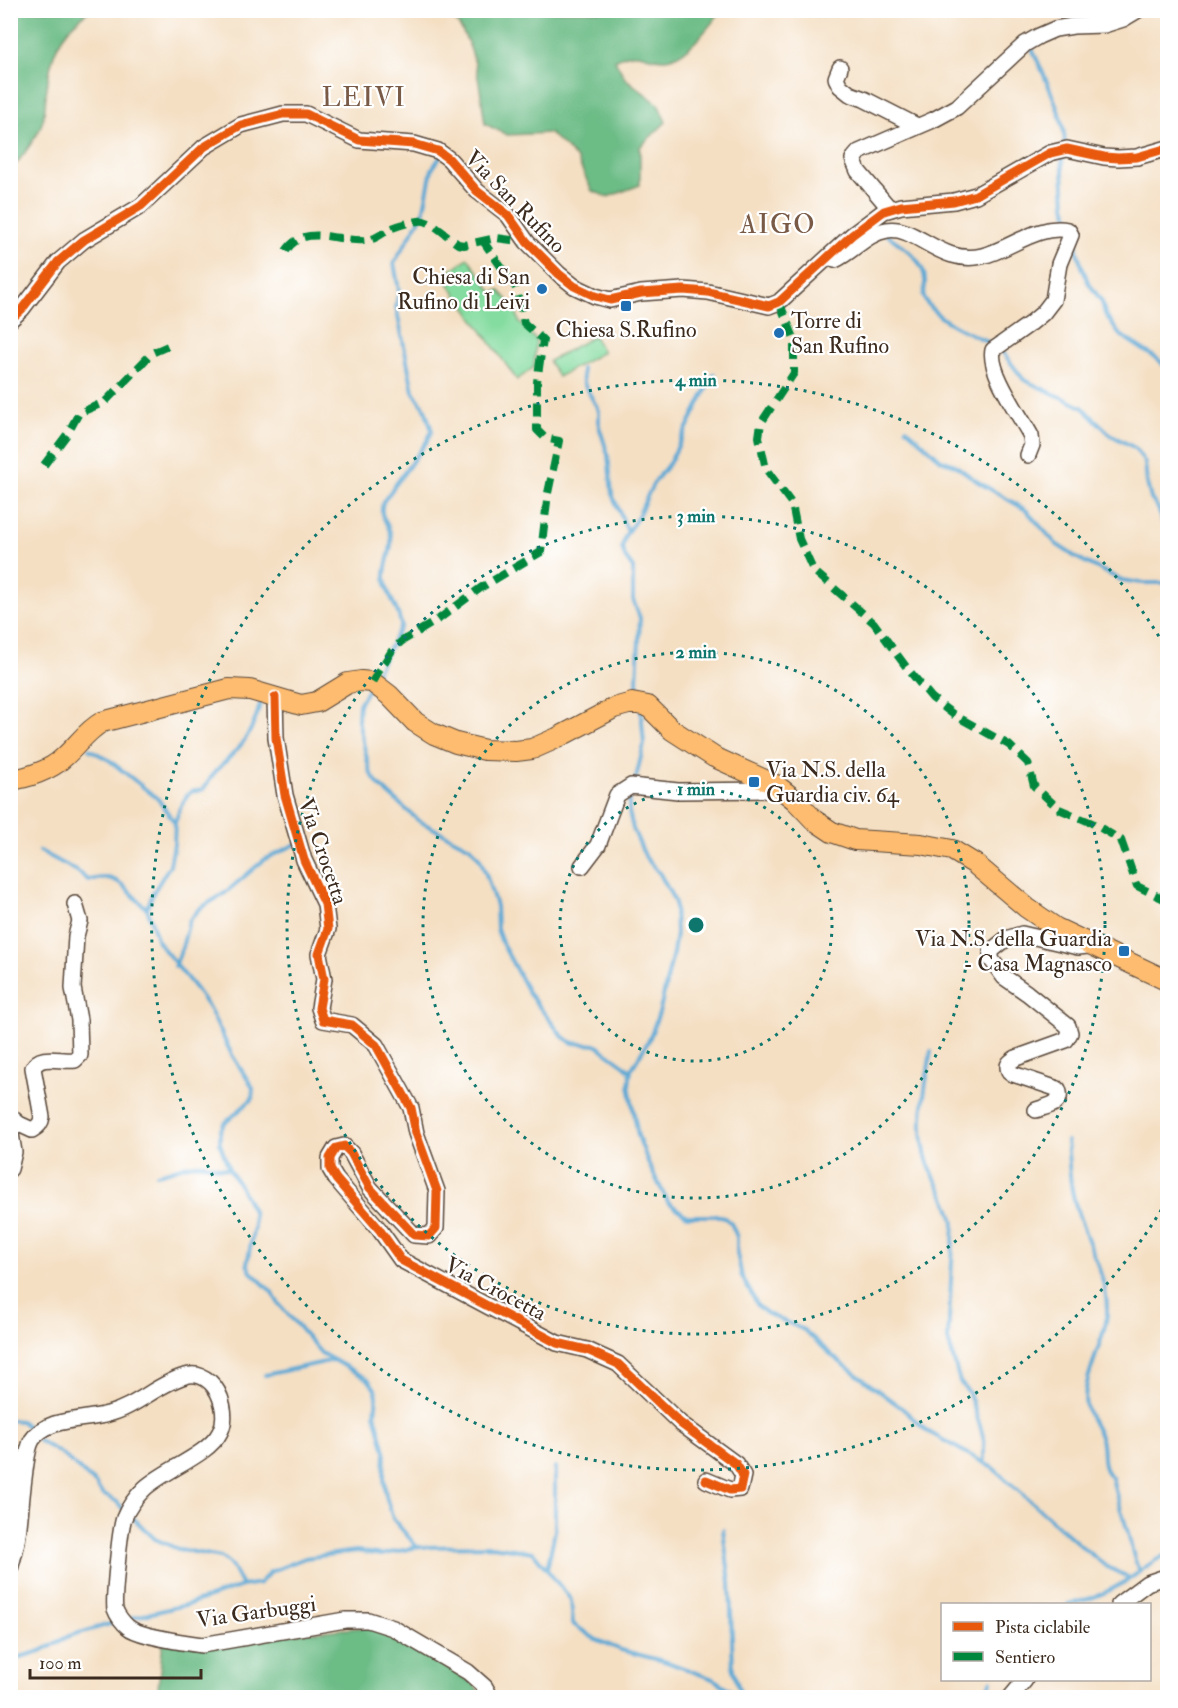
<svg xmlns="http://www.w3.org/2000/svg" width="1178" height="1708" font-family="'IM FELL Double Pica',serif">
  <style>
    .green { fill: #85dca0; stroke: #60835f; stroke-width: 1.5 }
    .forest { fill: #6cbc86; stroke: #547352; stroke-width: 1.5 }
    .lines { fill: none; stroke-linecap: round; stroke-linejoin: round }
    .stream { stroke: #5ba8d4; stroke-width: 4 }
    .minor-casing { stroke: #574537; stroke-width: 18 }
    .major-casing { stroke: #574537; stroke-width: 22 }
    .minor { stroke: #fff; stroke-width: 15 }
    .major { stroke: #fdbc70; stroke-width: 20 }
    .quiet { stroke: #00873e; stroke-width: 8; stroke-dasharray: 15 8; stroke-linecap: butt }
    .cycleway-casing { stroke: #fff; stroke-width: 13 }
    .cycleway { stroke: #e8590c; stroke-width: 9 }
    .ring { fill: none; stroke: #0f766e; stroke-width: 3; stroke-dasharray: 3 6 }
    .poi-dot { fill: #1f6fb2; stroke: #fff; stroke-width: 2 }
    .labels { text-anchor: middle; stroke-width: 4.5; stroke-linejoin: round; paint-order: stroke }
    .street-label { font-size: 22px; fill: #3b2a1e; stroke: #fff }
    .poi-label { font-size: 22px; fill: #3b2a1e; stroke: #fff; text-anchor: end }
    .quarter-label { font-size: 26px; letter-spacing: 1.5px; fill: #795a46; stroke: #fff }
    .centre { fill: #0f766e; stroke: #fff; stroke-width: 3 }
    .ring-label { font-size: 18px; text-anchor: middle; font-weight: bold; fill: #0f766e; stroke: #fff; stroke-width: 4.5; stroke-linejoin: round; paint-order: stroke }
  </style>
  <rect width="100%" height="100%" fill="#fff"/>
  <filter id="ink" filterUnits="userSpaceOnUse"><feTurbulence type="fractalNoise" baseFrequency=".0167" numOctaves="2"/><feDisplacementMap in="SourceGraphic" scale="12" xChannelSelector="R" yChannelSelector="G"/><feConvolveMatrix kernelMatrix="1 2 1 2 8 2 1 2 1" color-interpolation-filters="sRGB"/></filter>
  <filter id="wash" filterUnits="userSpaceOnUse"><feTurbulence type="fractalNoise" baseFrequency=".008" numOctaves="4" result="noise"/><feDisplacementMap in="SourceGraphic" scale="24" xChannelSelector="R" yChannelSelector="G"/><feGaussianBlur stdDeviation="1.35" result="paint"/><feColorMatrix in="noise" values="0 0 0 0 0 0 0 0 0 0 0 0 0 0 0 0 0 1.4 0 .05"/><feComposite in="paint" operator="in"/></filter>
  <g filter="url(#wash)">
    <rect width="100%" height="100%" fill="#f4dfc3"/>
    <!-- green -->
    <g class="green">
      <polygon points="468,258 493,293 499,290 516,309 519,322 536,340 534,367 517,380 443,276"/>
      <polygon points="594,336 603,352 558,377 549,361"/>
    </g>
    <!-- forest -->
    <g class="forest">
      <path d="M11,10L89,11C57,34 50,57 46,95C45,104 45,115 42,123C36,140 22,157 11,170Z"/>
      <path d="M439,11H721C709,27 687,57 665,59C642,60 642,46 615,60L625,78L658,104L666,122L640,147V185L608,197L592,191L577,159L550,133L507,135L485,124C480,91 478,53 458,24C454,19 445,15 439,11Z"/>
      <polygon points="368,1627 392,1633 473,1683 484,1698 157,1698 163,1642 301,1633"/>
    </g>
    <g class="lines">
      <!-- stream -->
      <g class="stream">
        <path d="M1030,44C1040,67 1069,124 1064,147"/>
        <polyline points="1062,154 1065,205 1072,226"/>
        <path d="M887,235C903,246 927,262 925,284C925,292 921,295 926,302C942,324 969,332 992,344"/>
        <polyline points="1077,235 1077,250 1080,261 1088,282 1102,302 1105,314 1119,334 1159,360 1168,370"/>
        <polyline points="1168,251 1168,283"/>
        <polyline points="1001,350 1024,380 1082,407 1111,435 1135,448 1145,463 1147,483 1151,499 1158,508 1162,521 1168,529"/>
        <polyline points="582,369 583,382 599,411 599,426 608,455 612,494 628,532"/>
        <polyline points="906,428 941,460 955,465 978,482 1026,510 1056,544 1077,558 1121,580 1142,583 1168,583"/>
        <path d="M374,677L401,626C400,609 386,595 385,578C384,563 395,546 390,532C386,518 379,518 383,502L427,441L432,431L425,409L413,391L396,306L399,291L394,263L423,214L432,169L441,156"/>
        <polyline points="368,689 359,704 358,720 370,772 378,784 419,821 470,847 480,859 487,877 496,906 497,929 502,943 529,994 563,1037 573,1043 596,1045 625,1066 631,1072"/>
        <polyline points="640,699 637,682 640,618 633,600 633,568 625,557 622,548 625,536 637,518 653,484 670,462 714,374"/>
        <path d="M261,700C253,735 241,747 216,771C210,777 208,785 202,790L193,791L188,794L180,808L175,823L174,844L170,865L153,893L147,908L158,942L195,988L209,1008L232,1055L253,1088L252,1099L224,1124L220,1132V1144L229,1169L241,1188L253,1211L254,1227L247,1264L251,1272L271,1291L279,1304L321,1353L368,1379L375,1389L377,1396L375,1414L385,1451L384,1479L386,1496L393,1519L417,1547"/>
        <polyline points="89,749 109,760 158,799 175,823"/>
        <polyline points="635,782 644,744 641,710"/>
        <polyline points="631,792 629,797 629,812 633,829 646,858 660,874 675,902 676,934 673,953 660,1010 649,1040 631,1070 629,1085 638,1136 650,1167 668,1202 687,1216 722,1216 731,1223 737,1237 737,1253 742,1277 758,1306 768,1314 804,1330 836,1359 903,1409 927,1431 993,1468 1088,1552 1107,1567 1130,1578"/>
        <path d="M40,851L77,871L88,880C93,880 98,878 103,878C122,876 133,899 147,908"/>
        <polyline points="175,966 182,948 189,921 199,909 225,893 265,859 296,844"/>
        <path d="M931,1051C926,1087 915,1127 928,1163C935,1183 950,1200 954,1223L948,1340L960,1382L969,1393L981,1429L984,1441V1463"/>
        <path d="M1067,1141C1069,1159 1069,1178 1073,1195C1081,1235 1108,1271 1107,1313C1106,1340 1080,1382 1086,1406C1089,1418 1097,1428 1101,1439C1105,1452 1099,1469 1112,1477C1116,1497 1121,1509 1127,1529C1131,1542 1132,1559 1140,1571"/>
        <path d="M157,1174C170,1172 182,1165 195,1164C207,1162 217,1169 229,1169"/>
        <polyline points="265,1375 334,1360"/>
        <polyline points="10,1420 21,1421 33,1431"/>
        <polyline points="38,1440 63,1455 96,1484 102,1494 116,1501 124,1510"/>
        <polyline points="130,1515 155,1539 178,1549 221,1557 231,1565 242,1586"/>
        <polyline points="723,1530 730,1582 733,1670 741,1695"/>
        <polyline points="547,1569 555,1531 555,1467"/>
        <path d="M1068,1604C1092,1600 1111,1591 1131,1578C1143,1569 1153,1560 1168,1554"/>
        <polyline points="127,1619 189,1604 242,1586 260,1583 270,1572 305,1558 357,1551 381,1555 417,1547 492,1546 533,1552 571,1600 573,1624 595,1639 621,1650 667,1662 713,1679 743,1698"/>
        <polyline points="10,1660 41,1651 69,1636 117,1622"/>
        <polyline points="983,1698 992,1680"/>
      </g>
    </g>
  </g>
  <g filter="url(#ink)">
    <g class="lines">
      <!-- minor casing -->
      <g class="minor-casing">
        <g id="minor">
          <polyline points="840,68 836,78 840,86 850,94 864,99 917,126"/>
          <polyline points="890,209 858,171 853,159 859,152 933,120 957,107 1025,44 1039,36 1055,29 1073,26 1104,25 1123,19 1138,10"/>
          <path d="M835,260C853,252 867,233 887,230C916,225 941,266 982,256C1011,249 1037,224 1068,230L1071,235L1059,264L1053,300L1043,313L1031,323L993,350C988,372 1020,415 1031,436L1032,445L1028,455"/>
          <polyline points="10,320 22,309 58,262 84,240 141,206 204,147 241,125 283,114 306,114 359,140 414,144 438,151 449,159 477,191 508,215 527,242 559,274 574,286 595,296 610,300 641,293 683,290 708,292 769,306 779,302 852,235 884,211 901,206 954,201 976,195 1050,153 1067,149 1104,157 1118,158 1137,157 1168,148"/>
          <polyline points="275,697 276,738 285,795 304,860 325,904 328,929 319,954 324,979 319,1008 323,1020 352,1025 376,1045 411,1108 416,1133 437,1191 436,1228 429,1236 414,1235 370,1188 351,1153 344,1146 336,1148 330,1158 330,1169 336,1179 379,1229 401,1260 557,1343 587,1350 618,1364 680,1423 736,1464 743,1475 740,1489 730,1490 706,1480"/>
          <polyline points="582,866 598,845 617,795 631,786 678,791 774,790 779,787"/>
          <path d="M1036,1110C1048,1106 1064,1104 1058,1089L1013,1074L1009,1071C1006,1064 1010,1062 1016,1058L1066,1040L1070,1033L1068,1026L1027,993L1004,977L991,959V951L1006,939L1022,934L1078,947L1088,946"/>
          <path d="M10,1116L19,1124L32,1130C38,1127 41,1124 42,1117L33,1068C40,1053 61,1062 75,1060L80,1055L79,1020L73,988L76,936L80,921L75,904"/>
          <polyline points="10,1128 14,1152 10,1169"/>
          <path d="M10,1569C13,1558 17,1546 18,1534C21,1515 24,1453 32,1440C47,1417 84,1421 108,1414C136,1407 157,1384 185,1376C194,1373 203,1376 210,1382C222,1393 228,1417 220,1432C209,1455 164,1470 144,1489C136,1497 128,1508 124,1518C120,1528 113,1600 115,1609C117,1615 123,1623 128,1627C138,1636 187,1643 202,1645L345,1620H368L393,1628L468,1672L485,1687L491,1698"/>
          <polyline points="1119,1604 1147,1583 1168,1576"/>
          <polyline points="1010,1698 1025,1680"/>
        </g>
      </g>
      <!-- major casing -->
      <g class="major-casing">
        <path id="major" d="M10,780C27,778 51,770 63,758C77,746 86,731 102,722L229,689L250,690L301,705L317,702L348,683L361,681L372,682L389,695L415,722L434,734L456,743L485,750L516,751L532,749L557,738L614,708L632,703L648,706L672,730L714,757L776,785L795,800L814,820L832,832L855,840L921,844L952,850L975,864L1027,908L1056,928L1168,981"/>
      </g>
      <!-- minor -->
      <use href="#minor" class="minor"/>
      <!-- major -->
      <use href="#major" class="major"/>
      <!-- quiet -->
      <g class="quiet">
        <polyline points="451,10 458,18"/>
        <path d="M286,251C306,220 343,246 372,239C379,237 385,231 392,228C400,225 416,220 424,221C435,224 448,237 458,244L464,245L496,238L527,242"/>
        <polyline points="779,302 794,338 794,373 761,423 759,437 766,469 792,504 799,539 813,570 874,623 907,668 932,698 954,715 1009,745 1028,763 1034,786 1059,809 1092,823 1121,840 1137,886 1168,901"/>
        <polyline points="44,465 68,433 79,413 105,402 152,353 170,345"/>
        <polyline points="372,682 393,649 402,641 436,621 482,587 541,552 548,493 559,441 545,438 537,430 537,382 543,340 524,323 516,288 483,241"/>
      </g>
      <!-- cycleway casing -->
      <g class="cycleway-casing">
        <g id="cycleway">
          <polyline points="10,320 22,309 58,262 84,240 141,206 204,147 241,125 283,114 306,114 359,140 414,144 438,151 449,159 477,191 508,215 527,242 559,274 574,286 595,296 610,300 641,293 683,290 708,292 769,306 779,302 852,235 884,211 901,206 954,201 976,195 1050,153 1067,149 1104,157 1118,158 1137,157 1168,148"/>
          <polyline points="275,697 276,738 285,795 304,860 325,904 328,929 319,954 324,979 319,1008 323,1020 352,1025 376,1045 411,1108 416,1133 437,1191 436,1228 429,1236 414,1235 370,1188 351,1153 344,1146 336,1148 330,1158 330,1169 336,1179 379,1229 401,1260 557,1343 587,1350 618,1364 680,1423 736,1464 743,1475 740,1489 730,1490 706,1480"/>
        </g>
      </g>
      <!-- cycleway -->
      <use href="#cycleway" class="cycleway"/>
    </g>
  </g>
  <!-- distance rings -->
  <g class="ring">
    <circle cx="696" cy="925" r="136"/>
    <circle cx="696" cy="925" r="273"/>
    <circle cx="696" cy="925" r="409"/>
    <path d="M1166 1202A545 545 0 1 1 1166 648"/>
  </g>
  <!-- markers -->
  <g class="poi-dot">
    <circle cx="542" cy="289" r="6"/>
    <rect x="620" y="300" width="12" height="12" rx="3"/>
    <circle cx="779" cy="333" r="6"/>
    <rect x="748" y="776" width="12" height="12" rx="3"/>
    <rect x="1118" y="945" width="12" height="12" rx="3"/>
  </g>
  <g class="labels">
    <!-- street labels -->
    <g class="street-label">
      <text transform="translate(516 201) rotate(46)" y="8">Via San Rufino</text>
      <text transform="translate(324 851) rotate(71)" y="8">Via Crocetta</text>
      <text transform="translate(496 1288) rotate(28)" y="8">Via Crocetta</text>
      <text transform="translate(256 1611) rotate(-8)" y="8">Via Garbuggi</text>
    </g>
    <!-- poi labels -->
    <g class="poi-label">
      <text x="530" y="284">Chiesa di San<tspan x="530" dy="25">Rufino di Leivi</tspan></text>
      <text x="791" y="328" text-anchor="start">Torre di<tspan x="791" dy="25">San Rufino</tspan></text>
      <text x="626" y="337" text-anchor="middle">Chiesa S.Rufino</text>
      <text x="766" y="777" text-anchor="start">Via N.S. della<tspan x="766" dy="25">Guardia civ. 64</tspan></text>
      <text x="1112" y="946">Via N.S. della Guardia<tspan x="1112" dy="25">- Casa Magnasco</tspan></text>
    </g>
    <!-- quarter labels -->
    <g class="quarter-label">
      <text x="364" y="106">LEIVI</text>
      <text x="778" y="233">AIGO</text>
    </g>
  </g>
  <circle cx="696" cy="925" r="9" class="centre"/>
  <g class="ring-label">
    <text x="696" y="386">4 min</text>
    <text x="696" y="522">3 min</text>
    <text x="696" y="658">2 min</text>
    <text x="696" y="795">1 min</text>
  </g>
  <!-- margin -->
  <rect width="1178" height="1708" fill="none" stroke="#fff" stroke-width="36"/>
  <!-- legend -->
  <rect x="941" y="1603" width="210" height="78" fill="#ffffff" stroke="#b1aaa5" stroke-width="1.5"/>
  <rect x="953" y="1622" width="30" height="9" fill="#e8590c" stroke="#b1aaa5" stroke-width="1.5"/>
  <text x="995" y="1633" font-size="18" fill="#3b2a1e">Pista ciclabile</text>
  <rect x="953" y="1652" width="30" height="9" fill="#00873e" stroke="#b1aaa5" stroke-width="1.5"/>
  <text x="995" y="1663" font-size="18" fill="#3b2a1e">Sentiero</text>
  <!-- scale -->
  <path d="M30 1669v9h171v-9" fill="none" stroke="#3b2a1e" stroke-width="3"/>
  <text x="39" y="1669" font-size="18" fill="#3b2a1e" stroke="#ffffff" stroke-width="4.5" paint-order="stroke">100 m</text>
</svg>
